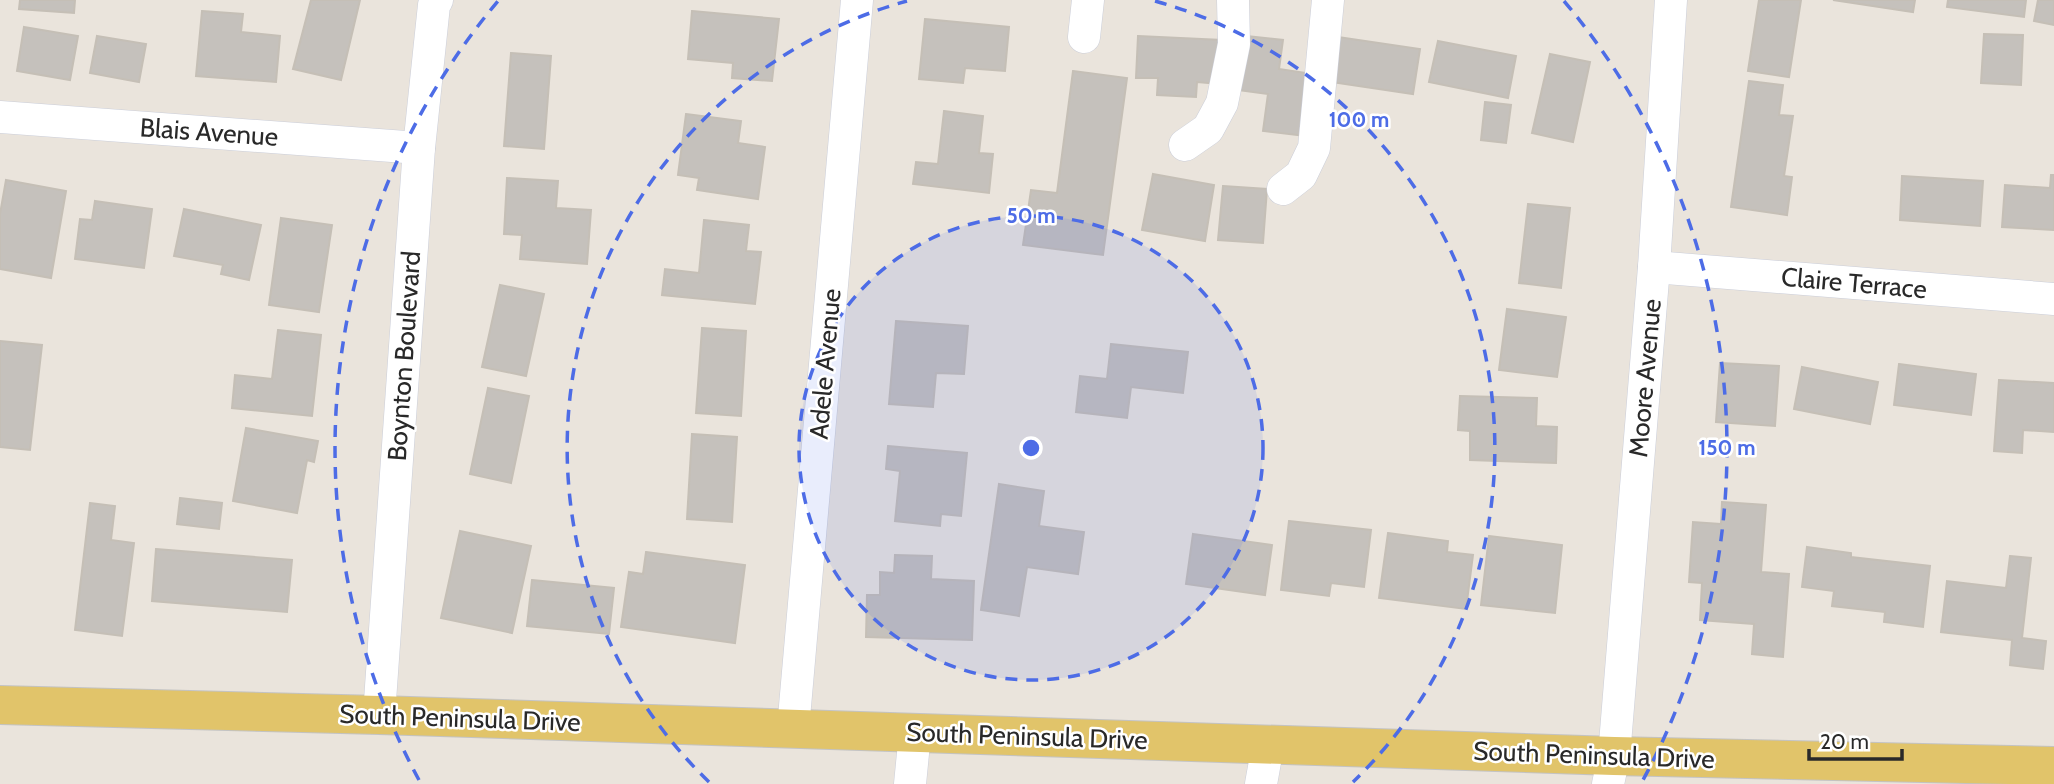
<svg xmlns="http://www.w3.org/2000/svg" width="2054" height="784" font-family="Cabin,sans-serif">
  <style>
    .building { fill: #c5c1bc; stroke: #c5bfb6; stroke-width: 2 }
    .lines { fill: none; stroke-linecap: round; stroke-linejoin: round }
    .minor-casing { stroke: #cbced9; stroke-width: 33 }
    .major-casing { stroke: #c3c3c3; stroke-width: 40 }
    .minor { stroke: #fff; stroke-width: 32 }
    .major { stroke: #e1c46a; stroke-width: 38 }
    .ring { fill: none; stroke: #4d6ce6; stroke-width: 3.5; stroke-dasharray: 12 9 }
    .labels { text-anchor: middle; stroke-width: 5; stroke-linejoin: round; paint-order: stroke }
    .street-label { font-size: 26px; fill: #292929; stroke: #fff }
    .centre { fill: #4d6ce6; stroke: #fff; stroke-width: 3.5 }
    .ring-label { font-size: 21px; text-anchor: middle; font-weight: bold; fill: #4d6ce6; stroke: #fff; stroke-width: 5; stroke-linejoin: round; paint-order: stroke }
  </style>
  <rect width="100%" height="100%" fill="#eae4dc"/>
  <!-- building -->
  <g class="building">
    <polygon points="20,0 75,0 74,13 19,9"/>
    <polygon points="311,0 360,0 341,80 293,69"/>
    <polygon points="1759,0 1801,0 1789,77 1748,71"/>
    <polygon points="1833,0 1915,0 1913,12"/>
    <polygon points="1948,0 2026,0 2024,17 1947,7"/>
    <polygon points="2038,0 2054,0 2054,25 2034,21"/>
    <polygon points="202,11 243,14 241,32 280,36 276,82 196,76"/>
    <polygon points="692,11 779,19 772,81 732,78 733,63 688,59"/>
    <polygon points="925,19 1009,27 1005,71 965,68 963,83 919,79"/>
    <polygon points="24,27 78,36 70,80 17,71"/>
    <polygon points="1984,34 2023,35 2021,85 1981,83"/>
    <polygon points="1237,35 1283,40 1279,69 1313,74 1305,136 1263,131 1268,94 1230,89"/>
    <polygon points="97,36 146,44 139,82 90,73"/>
    <polygon points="1138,36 1222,40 1219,84 1197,82 1196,97 1157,95 1158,78 1136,78"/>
    <polygon points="1338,37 1420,49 1413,94 1331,82"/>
    <polygon points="1438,41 1516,56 1508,98 1429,82"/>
    <polygon points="511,53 551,56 544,149 504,146"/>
    <polygon points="1550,54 1590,62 1573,142 1532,133"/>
    <polygon points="1073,71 1127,78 1103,255 1023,245 1031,190 1057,193"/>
    <polygon points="1749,81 1783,85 1779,115 1793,116 1784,176 1792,177 1787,215 1731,207"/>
    <polygon points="1485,102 1511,105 1506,143 1481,140"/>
    <polygon points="944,111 983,116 979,153 993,154 989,193 913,184 916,162 938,164"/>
    <polygon points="686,114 741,121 738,143 765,147 758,199 697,190 699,178 678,175"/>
    <polygon points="1153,174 1214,185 1205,241 1142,230"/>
    <polygon points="2051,175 2054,175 2054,230 2002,227 2005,185 2050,188"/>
    <polygon points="1902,176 1983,181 1980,226 1900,220"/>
    <polygon points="507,178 558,181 556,208 591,210 587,264 520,259 522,235 504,234"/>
    <polygon points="6,180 66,191 51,278 0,269 0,214"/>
    <polygon points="1223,186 1267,189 1263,243 1218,240"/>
    <polygon points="95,201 152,209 144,268 75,259 80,219 92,220"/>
    <polygon points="1528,204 1570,208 1561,288 1519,283"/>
    <polygon points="184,209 261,225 249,280 221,274 223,265 174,256"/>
    <polygon points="281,218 332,225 319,312 269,305"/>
    <polygon points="704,220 749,225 746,251 761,252 755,304 662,295 665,269 699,273"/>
    <polygon points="500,285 544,294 526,376 482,367"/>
    <polygon points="1507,309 1566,317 1557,377 1499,370"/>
    <polygon points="896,321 968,326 964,374 936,373 933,407 889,404"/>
    <polygon points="702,328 746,331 741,416 696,413"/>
    <polygon points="278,330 321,335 312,416 232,408 235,375 272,379"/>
    <polygon points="0,341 42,345 30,450 0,447"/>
    <polygon points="1111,344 1188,352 1183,393 1131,387 1127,418 1076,412 1080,376 1107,379"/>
    <polygon points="1720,363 1779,366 1775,426 1716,422"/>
    <polygon points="1899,364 1976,374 1971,415 1894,405"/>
    <polygon points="1802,367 1878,382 1870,424 1794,409"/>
    <polygon points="1999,380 2054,383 2054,432 2023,430 2022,453 1994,451"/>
    <polygon points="488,388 529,396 511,483 470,474"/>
    <polygon points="1460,396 1537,398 1536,426 1557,427 1556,463 1470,460 1470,431 1458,430"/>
    <polygon points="246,428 318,441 314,462 307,460 297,513 233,501"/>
    <polygon points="692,434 737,437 732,522 687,519"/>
    <polygon points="888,446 967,453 961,516 941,514 940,526 895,521 900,471 886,469"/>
    <polygon points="999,484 1044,491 1039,526 1084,532 1078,574 1027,567 1019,616 981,610"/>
    <polygon points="180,498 222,503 219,529 177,524"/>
    <polygon points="1722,502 1766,505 1761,572 1789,574 1783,657 1752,654 1754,624 1700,620 1702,583 1689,582 1693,522 1721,524"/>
    <polygon points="90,503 115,506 111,540 134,543 122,636 75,630"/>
    <polygon points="1289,521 1371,530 1364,587 1331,583 1329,596 1281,590"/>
    <polygon points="460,531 531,546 512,633 441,618"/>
    <polygon points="1388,533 1448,541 1447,552 1473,555 1466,609 1379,598"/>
    <polygon points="1193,534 1272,545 1265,595 1186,584"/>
    <polygon points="1489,536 1562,545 1555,613 1481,605"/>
    <polygon points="1807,547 1851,553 1851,557 1930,566 1923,627 1884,622 1885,612 1832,606 1834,591 1802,587"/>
    <polygon points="156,549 292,560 287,612 152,601"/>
    <polygon points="646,552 745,565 735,643 621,627 629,572 643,574"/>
    <polygon points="895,555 932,556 931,579 974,581 972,640 866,637 867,595 880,595 880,572 894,573"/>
    <polygon points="2010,556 2031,558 2022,638 2046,641 2043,669 2010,665 2012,640 1941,632 1947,581 2006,588"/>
    <polygon points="532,580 614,588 609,634 527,626"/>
  </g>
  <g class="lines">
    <!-- minor casing -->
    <g class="minor-casing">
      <g id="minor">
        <polyline points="1084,37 1088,0"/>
        <polyline points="0,117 419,148"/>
        <polyline points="1185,145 1208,129 1222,103 1234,44 1233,0"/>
        <polyline points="1283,189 1301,175 1314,148 1328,0"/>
        <polyline points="1654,267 2054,299"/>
        <polyline points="379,715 419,148 434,5 437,0"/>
        <polyline points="793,729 857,0"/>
        <polyline points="910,784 915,733"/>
        <polyline points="1261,784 1268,745"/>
        <polyline points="1608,784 1614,756 1654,267 1671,0"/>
      </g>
    </g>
    <!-- major casing -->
    <g class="major-casing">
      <polyline id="major" points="0,705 379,715 1614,756 2054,766"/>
    </g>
    <!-- minor -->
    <use href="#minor" class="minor"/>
    <!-- major -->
    <use href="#major" class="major"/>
  </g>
  <!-- distance rings -->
  <circle cx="1031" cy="448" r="232" fill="#4d6ce6" fill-opacity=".12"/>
  <g class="ring">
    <circle cx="1031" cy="448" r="232"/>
    <path d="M709 782A464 464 0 0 1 907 1M1155 1A464 464 0 0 1 1353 782"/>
    <path d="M419 780A696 696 0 0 1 498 1M1564 1A696 696 0 0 1 1643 780"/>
  </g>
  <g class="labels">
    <!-- street labels -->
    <g class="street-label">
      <text transform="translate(209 132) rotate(4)" y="9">Blais Avenue</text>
      <text transform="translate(1854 283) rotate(5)" y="9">Claire Terrace</text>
      <text transform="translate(404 356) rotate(-86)" y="9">Boynton Boulevard</text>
      <text transform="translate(825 364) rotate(-85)" y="9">Adele Avenue</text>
      <text transform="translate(1645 378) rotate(-85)" y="9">Moore Avenue</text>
      <text transform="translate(460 718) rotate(2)" y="9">South Peninsula Drive</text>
      <text transform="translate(1027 736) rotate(2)" y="9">South Peninsula Drive</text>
      <text transform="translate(1594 755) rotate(2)" y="9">South Peninsula Drive</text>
    </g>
  </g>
  <circle cx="1031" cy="448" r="10" class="centre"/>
  <g class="ring-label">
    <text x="1359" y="127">100 m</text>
    <text x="1031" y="223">50 m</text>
    <text x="1727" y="455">150 m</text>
  </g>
  <!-- scale -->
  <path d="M1809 749v10h93v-10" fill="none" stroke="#292929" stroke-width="3.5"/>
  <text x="1820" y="749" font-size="21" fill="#292929" stroke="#ffffff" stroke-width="5" paint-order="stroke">20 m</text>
</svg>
